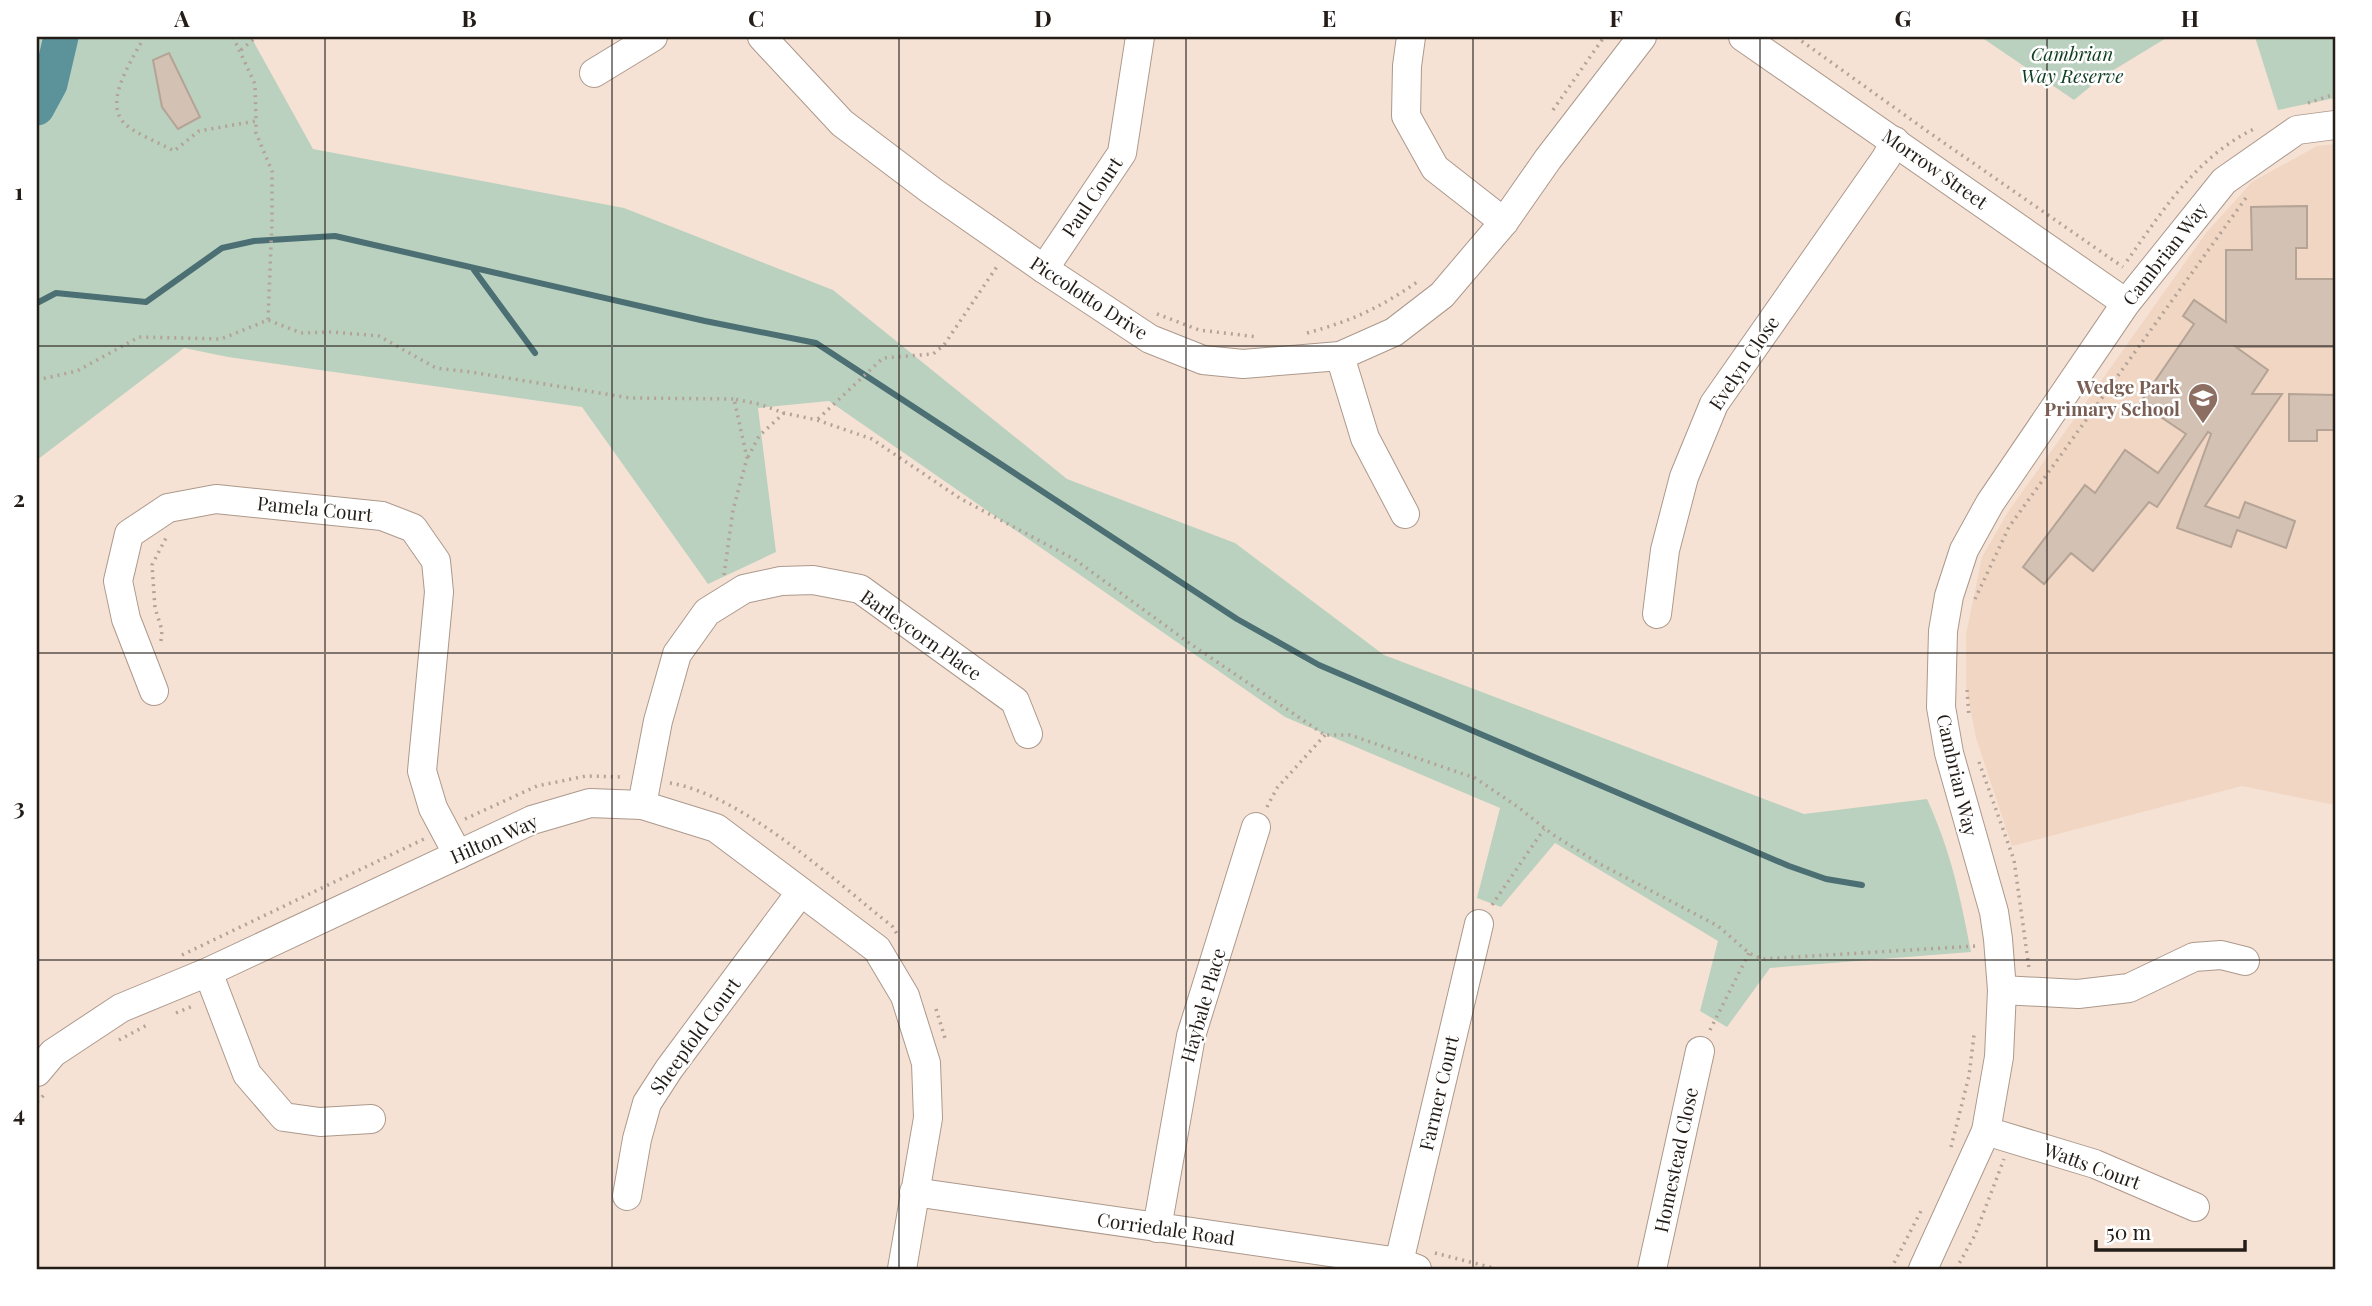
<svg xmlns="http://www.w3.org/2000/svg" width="2372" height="1306" font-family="'Playfair Display',serif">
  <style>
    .built { fill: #f0d6c3 }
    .green { fill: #bad1bf }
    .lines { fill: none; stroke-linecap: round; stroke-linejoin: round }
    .stream { stroke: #4b6f73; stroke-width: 6 }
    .river { stroke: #5c929a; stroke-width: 35 }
    .building { fill: #d3c1b3; stroke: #b5a496; stroke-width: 2 }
    .minor-casing { stroke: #ac998c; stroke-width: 30 }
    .path { stroke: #b2a297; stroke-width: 3.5; stroke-dasharray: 2 5; stroke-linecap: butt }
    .minor { stroke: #fff; stroke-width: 28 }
    .grid { fill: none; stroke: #231c17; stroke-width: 2; stroke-opacity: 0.55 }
    .labels { text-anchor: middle; stroke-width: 5; stroke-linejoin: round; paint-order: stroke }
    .park-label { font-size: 19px; font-style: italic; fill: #0e3c1f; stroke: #fff }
    .street-label { font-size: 19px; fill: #231c17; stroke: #fff }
    .education-label { font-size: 19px; font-weight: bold; fill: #785e54; stroke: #fff; text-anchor: end }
    .neatline { fill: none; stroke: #231c17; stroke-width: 2.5 }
    .grid-label { font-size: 23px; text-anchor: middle; font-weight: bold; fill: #231c17 }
  </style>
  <rect width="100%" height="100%" fill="#f6e2d4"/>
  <!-- built -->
  <polygon class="built" points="2335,144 2335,805 2242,786 2012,846 1976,738 1966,687 1966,634 1982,557 2008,512 2206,233 2252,182 2317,146"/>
  <!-- green -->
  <g class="green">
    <path d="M37,37H251L313,149L624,208L833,290L1067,479L1235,543L1384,655L1804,814L1927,799C1951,852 1960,895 1971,952L1770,968L1727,1027L1700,1011L1718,941L1555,843L1501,907L1477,898L1500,808L1285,717L829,401L758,408L776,552L708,584L582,407L228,357L184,348L37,460Z"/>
    <polygon points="1981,37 2168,37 2102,77 2074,100"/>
    <polygon points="2255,37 2335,37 2335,98 2278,110"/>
  </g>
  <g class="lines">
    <!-- stream -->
    <g class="stream">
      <polyline points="474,270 535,353"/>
      <polyline points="37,303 56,293 146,302 222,248 254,241 335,236 705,321 816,343 1237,619 1319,665 1789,866 1826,879 1862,885"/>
    </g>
    <!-- river -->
    <polyline class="river" points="37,108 50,84 61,37"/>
  </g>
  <!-- building -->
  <g class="building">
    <polygon points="169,53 200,117 178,129 162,107 153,60"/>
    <polygon points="2307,206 2307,248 2296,248 2296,279 2335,279 2335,347 2236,347 2268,370 2252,394 2282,394 2205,506 2239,518 2245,502 2295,521 2286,548 2237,530 2231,547 2177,528 2211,434 2208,432 2157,507 2149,502 2093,571 2071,553 2044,584 2023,567 2085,485 2095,493 2125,450 2158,473 2186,434 2140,403 2194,324 2183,316 2194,300 2226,322 2226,250 2252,250 2251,207"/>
    <polygon points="2289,394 2335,395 2335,430 2317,430 2317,441 2289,441"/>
  </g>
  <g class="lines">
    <!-- minor casing -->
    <g class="minor-casing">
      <g id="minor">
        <polyline points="762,37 842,123 932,191 1044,269 1150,339 1203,360 1243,364 1340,356 1394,332 1442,295 1504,222 1548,159 1642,37"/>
        <polyline points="1411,37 1407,66 1406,116 1435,168 1504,222"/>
        <polyline points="1743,37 2126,303"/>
        <polyline points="594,73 653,37"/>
        <polyline points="1044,269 1122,153 1140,37"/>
        <polyline points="1340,356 1365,438 1405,514"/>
        <polyline points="1657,614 1665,550 1684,477 1714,404 1886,158 1895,141"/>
        <polyline points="154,691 126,619 118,581 129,534 168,508 216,499 382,516 413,528 436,561 439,592 422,771 433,808 458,855"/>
        <polyline points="642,805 658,721 677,654 707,612 744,589 781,581 813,580 860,589 1015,701 1028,734"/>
        <polyline points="208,972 247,1074 284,1117 320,1122 371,1119"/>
        <polyline points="2002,990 2078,994 2129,988 2194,957 2221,955 2245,961"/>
        <polyline points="37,1072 53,1053 121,1008 208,972 532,820 590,803 642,805 716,828 877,949 905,996 926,1063 928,1118 902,1269"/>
        <polyline points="1986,1131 2095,1164 2195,1207"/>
        <polyline points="914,1192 1399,1262 1417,1269"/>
        <polyline points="627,1196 637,1139 647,1103 669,1069 800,893"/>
        <polyline points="1157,1228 1191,1036 1256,827"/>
        <polyline points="1399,1262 1479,924"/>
        <polyline points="1652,1269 1700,1051"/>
        <polyline points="1923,1269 1986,1131 1999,1057 2002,990 1998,939 1994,912 1949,753 1941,707 1943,631 1949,596 1964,550 1990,503 2126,303 2224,181 2297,130 2335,125"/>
      </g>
    </g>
    <!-- path -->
    <g class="path">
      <path d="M144,37C133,59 102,102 125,124C136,134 160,143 174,151L199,131L256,121V133L272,171V221L268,320"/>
      <polyline points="233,37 255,84 256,121"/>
      <polyline points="1796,37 1927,131 2123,267"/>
      <polyline points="241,50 256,37"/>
      <polyline points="2308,103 2335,94"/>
      <polyline points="1553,110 1604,37"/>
      <path d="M2127,261C2163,210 2198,155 2256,128"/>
      <polyline points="1157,314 1199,330 1258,337"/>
      <path d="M1307,333C1351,321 1380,308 1417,282"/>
      <polyline points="37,380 77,371 139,337 221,339 268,320 301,333 333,332 379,336 436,368 471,372 630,398 734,399"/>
      <polyline points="818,419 883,358 933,354 944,345 998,265"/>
      <polyline points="748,457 759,436 784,413"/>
      <polyline points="724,575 733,510 747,458 734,399 759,404 784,413 817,420 872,439 961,499 1074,559 1192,645 1325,735 1350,735 1475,778 1518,807 1552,834 1598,863 1718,926 1749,953 1762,959 1976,946"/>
      <polyline points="1975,599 2009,527 2248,195"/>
      <polyline points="161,641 162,630 155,608 152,565 166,538"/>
      <polyline points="1967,690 1969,717"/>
      <polyline points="1979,762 2014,860 2029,968"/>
      <path d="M670,783C743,795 835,881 893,927L897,934"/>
      <polyline points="1267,807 1277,788 1325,735"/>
      <polyline points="465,819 537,786 586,776 624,777"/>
      <polyline points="1492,905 1544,829"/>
      <polyline points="182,955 424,839"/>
      <polyline points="936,1009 945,1038"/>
      <polyline points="176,1013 195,1005"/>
      <polyline points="1710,1030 1749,953"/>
      <polyline points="119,1040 149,1024"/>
      <polyline points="37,1102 45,1094"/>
      <polyline points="1951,1147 1969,1076 1974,1035"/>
      <polyline points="1435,1253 1497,1269"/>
      <polyline points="1891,1269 1921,1211"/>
      <polyline points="1956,1269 1975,1235 2004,1159"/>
    </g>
    <!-- minor -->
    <use href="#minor" class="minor"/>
  </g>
  <!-- grid -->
  <path class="grid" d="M325,37V1269M612,37V1269M899,37V1269M1186,37V1269M1473,37V1269M1760,37V1269M2047,37V1269M37,346H2335M37,653H2335M37,960H2335"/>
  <!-- icons -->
  <defs>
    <g id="school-pin" transform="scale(1.575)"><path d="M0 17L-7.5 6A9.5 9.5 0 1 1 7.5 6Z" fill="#8d6e63" stroke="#fff"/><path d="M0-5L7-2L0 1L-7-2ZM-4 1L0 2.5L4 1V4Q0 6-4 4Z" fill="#fff"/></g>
  </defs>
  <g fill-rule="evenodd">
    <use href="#school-pin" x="2203" y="398"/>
  </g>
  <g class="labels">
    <!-- park labels -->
    <g class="park-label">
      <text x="2072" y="61">Cambrian<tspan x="2072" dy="22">Way Reserve</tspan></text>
    </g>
    <!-- street labels -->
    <g class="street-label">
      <text transform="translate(1935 169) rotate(35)" y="7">Morrow Street</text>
      <text transform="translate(1092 197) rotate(-56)" y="7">Paul Court</text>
      <text transform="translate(2165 254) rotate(-52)" y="7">Cambrian Way</text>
      <text transform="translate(1089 298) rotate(33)" y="7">Piccolotto Drive</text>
      <text transform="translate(1744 363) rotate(-56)" y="7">Evelyn Close</text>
      <text transform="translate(315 509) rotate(6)" y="7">Pamela Court</text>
      <text transform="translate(921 635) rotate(35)" y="7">Barleycorn Place</text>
      <text transform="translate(1957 775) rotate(77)" y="7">Cambrian Way</text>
      <text transform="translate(494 839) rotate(-24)" y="7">Hilton Way</text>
      <text transform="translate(1203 1005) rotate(-74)" y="7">Haybale Place</text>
      <text transform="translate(695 1036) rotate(-54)" y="7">Sheepfold Court</text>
      <text transform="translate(1439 1093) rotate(-77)" y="7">Farmer Court</text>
      <text transform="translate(1676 1160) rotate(-78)" y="7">Homestead Close</text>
      <text transform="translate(2092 1166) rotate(20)" y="7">Watts Court</text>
      <text transform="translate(1166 1229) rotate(8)" y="7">Corriedale Road</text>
    </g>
    <!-- education labels -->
    <g class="education-label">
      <text x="2180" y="394">Wedge Park<tspan x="2180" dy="22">Primary School</tspan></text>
    </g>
  </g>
  <!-- border -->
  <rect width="2372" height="1306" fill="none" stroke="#ffffff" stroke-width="77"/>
  <!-- scale -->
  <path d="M2096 1240v10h149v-10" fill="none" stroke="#231c17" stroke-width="3.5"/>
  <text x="2106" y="1240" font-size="21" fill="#231c17" stroke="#ffffff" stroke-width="5" paint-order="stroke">50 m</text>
  <rect x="38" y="38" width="2296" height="1230" class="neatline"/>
  <g class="grid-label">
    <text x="182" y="27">A</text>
    <text x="469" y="27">B</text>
    <text x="756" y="27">C</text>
    <text x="1043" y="27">D</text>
    <text x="1329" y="27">E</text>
    <text x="1616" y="27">F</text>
    <text x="1903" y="27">G</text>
    <text x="2190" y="27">H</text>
    <text x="19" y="200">1</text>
    <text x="19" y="507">2</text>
    <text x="19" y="815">3</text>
    <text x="19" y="1122">4</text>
  </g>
</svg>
